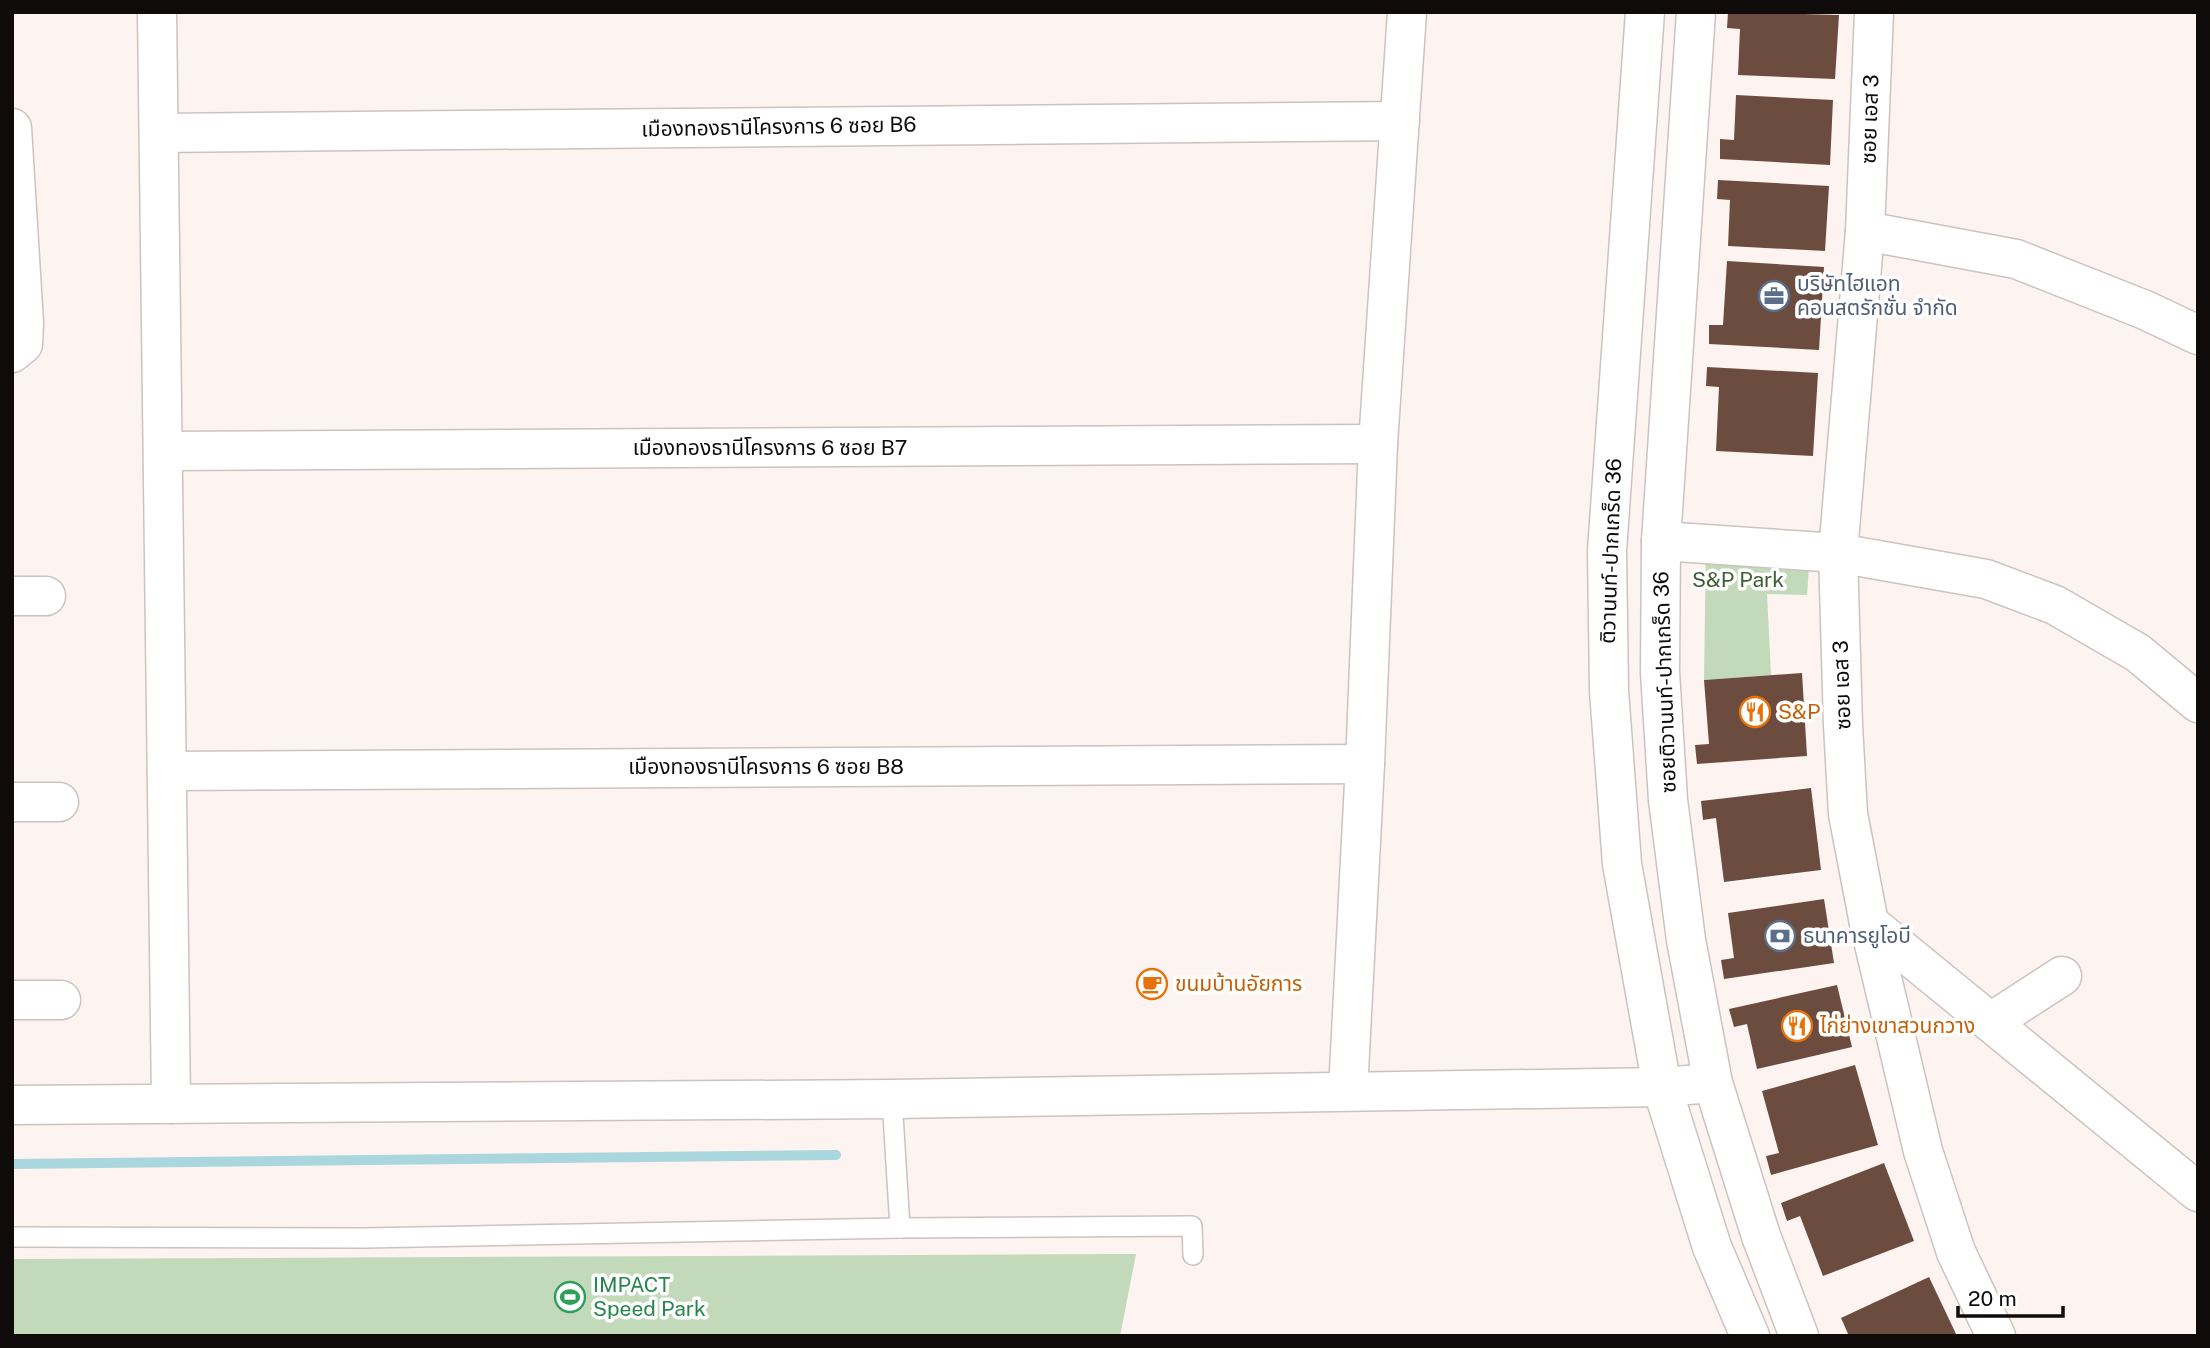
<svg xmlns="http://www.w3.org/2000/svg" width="2210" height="1348" font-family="'Public Sans','Noto Sans Thai',sans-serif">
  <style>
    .green { fill: #c2d9ba }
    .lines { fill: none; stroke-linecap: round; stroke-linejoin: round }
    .stream { stroke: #a9d7dd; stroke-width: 10 }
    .building { fill: #6d4c40 }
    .service-casing { stroke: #ccc3bf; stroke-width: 22 }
    .minor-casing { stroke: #ccc3bf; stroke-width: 41 }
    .tertiary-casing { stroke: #ccc3bf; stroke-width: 41 }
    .service { stroke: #fff; stroke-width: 19 }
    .minor { stroke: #fff; stroke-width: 38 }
    .tertiary { stroke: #fff; stroke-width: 38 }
    .labels { text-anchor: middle; stroke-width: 7; stroke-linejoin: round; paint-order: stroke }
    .street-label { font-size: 21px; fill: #0e0b0a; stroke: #fff }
    .service-label { font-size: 21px; fill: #4e5e75; stroke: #fff; text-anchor: start }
    .park-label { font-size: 21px; fill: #3e5e31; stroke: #fff }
    .food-label { font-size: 21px; fill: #c56008; stroke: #fff; text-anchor: start }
    .leisure-label { font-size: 21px; fill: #27864d; stroke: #fff; text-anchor: start }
  </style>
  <rect width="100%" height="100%" fill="#fdf3f0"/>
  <!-- green -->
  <g class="green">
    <polygon points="1706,544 1810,551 1807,595 1767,594 1771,675 1704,680"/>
    <polygon points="1136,1254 1120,1336 12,1336 12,1259"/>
  </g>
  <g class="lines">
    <!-- stream -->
    <polyline class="stream" points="12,1164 836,1155"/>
  </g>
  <!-- building -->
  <g class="building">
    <polygon points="1728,12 1839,15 1835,79 1738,75 1740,29 1727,28"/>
    <polygon points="1736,95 1833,100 1830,165 1720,159 1720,139 1734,140"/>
    <polygon points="1718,180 1829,186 1825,251 1728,246 1730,200 1717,199"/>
    <polygon points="1727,261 1824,267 1819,350 1709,344 1709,325 1723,325"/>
    <polygon points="1707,367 1818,373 1813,456 1716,451 1719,387 1706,386"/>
    <polygon points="1802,673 1807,756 1697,764 1695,745 1709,744 1704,680"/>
    <polygon points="1811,788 1821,870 1724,882 1716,818 1703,820 1701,801"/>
    <polygon points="1824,899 1834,963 1724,979 1721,960 1734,958 1728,913"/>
    <polygon points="1837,985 1852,1047 1757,1069 1747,1024 1734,1027 1729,1009"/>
    <polygon points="1855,1065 1878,1145 1771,1175 1766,1156 1779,1153 1762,1091"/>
    <polygon points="1884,1163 1914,1241 1823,1276 1800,1216 1787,1221 1781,1203"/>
    <polygon points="1929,1277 1957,1336 1849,1336 1841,1318"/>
  </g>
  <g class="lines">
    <!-- service casing -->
    <g class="service-casing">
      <g id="service">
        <polyline points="892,1099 900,1228"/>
        <polyline points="12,1237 366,1238 900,1228 1192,1226 1193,1255"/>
      </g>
    </g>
    <!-- minor casing -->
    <g class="minor-casing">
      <g id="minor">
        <polyline points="157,12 171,1104"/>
        <polyline points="1874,12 1865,231 1838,553 1843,725 1848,814 1869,923 1923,1151 1956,1252 1996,1336"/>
        <polyline points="12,128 24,323 23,344 12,353"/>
        <polyline points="159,133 1400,121"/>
        <polyline points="1865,231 2016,259 2145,310 2198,335"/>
        <polyline points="163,451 1378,444"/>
        <polyline points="1661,541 1838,553 1986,579 2055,605 2138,653 2198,703"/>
        <polyline points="12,596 46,596"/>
        <polyline points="167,771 1365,764"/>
        <polyline points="12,802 59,802"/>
        <polyline points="1869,923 2198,1192"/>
        <polyline points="12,1000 61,1000"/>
        <polyline points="1991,1022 2062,976"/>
        <polyline points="1348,1091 1365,764 1378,444 1407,12"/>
      </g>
    </g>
    <!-- tertiary casing -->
    <g class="tertiary-casing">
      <g id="tertiary">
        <polyline points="1645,12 1607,551 1609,691 1622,864 1662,1087 1712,1247 1750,1336"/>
        <polyline points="1696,12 1661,541 1660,672 1668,800 1686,940 1713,1083 1761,1236 1799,1336"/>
        <polyline points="12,1105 892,1099 1662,1087 1713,1083"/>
      </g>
    </g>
    <!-- service -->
    <use href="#service" class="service"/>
    <!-- minor -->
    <use href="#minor" class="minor"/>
    <!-- tertiary -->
    <use href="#tertiary" class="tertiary"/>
  </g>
  <!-- icons -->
  <defs>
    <g id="office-ring" transform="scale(1.575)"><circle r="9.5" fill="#fff" stroke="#5c6f8a" stroke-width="1.5"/><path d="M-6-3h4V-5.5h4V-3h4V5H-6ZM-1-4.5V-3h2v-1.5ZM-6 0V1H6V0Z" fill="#5c6f8a"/></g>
    <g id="restaurant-ring" transform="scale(1.575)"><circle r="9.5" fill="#fff" stroke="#e8710a" stroke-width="1.5"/><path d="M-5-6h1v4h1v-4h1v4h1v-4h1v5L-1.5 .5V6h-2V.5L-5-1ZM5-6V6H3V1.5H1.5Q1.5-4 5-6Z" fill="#e8710a"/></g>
    <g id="bank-ring" transform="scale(1.575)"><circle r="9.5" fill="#fff" stroke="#5c6f8a" stroke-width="1.5"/><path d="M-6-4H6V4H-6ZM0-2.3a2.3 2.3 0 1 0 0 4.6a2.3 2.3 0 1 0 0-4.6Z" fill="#5c6f8a"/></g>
    <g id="cafe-ring" transform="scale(1.575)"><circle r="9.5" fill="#fff" stroke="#e8710a" stroke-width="1.5"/><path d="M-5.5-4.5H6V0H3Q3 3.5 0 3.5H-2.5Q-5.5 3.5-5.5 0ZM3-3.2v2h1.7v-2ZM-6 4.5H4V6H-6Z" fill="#e8710a"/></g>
    <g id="stadium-ring" transform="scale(1.575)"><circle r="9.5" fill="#fff" stroke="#2e9e5b" stroke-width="1.5"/><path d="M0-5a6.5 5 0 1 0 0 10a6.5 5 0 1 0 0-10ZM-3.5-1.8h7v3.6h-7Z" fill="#2e9e5b"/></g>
  </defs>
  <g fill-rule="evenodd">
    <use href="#office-ring" x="1774" y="296"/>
    <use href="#restaurant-ring" x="1755" y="712"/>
    <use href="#bank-ring" x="1780" y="936"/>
    <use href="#cafe-ring" x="1152" y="984"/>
    <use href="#restaurant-ring" x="1797" y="1026"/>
    <use href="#stadium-ring" x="570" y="1297"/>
  </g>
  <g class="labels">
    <!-- street labels -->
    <g class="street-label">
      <text transform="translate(1870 119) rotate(-88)" y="7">ซอย เอส 3</text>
      <text transform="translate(779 127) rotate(-1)" y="7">เมืองทองธานีโครงการ 6 ซอย B6</text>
      <text x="770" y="455">เมืองทองธานีโครงการ 6 ซอย B7</text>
      <text transform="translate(1611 551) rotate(-88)" y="7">ติวานนท์-ปากเกร็ด 36</text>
      <text transform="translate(1665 682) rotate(-92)" y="7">ซอยติวานนท์-ปากเกร็ด 36</text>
      <text transform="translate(1842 685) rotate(-92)" y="7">ซอย เอส 3</text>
      <text x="766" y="774">เมืองทองธานีโครงการ 6 ซอย B8</text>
    </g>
    <!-- service labels -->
    <g class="service-label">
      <text x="1797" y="291">บริษัทไฮแอท<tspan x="1797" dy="24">คอนสตรักชั่น จำกัด</tspan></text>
      <text x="1803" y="943">ธนาคารยูโอบี</text>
    </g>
    <!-- park labels -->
    <g class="park-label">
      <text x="1738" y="587">S&amp;P Park</text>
    </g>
    <!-- food labels -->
    <g class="food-label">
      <text x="1778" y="719">S&amp;P</text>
      <text x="1175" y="991">ขนมบ้านอัยการ</text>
      <text x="1820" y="1033">ไก่ย่างเขาสวนกวาง</text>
    </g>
    <!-- leisure labels -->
    <g class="leisure-label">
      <text x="593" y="1292">IMPACT<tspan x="593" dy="24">Speed Park</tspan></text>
    </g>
  </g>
  <!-- border -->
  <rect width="2210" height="1348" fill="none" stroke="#0e0b0a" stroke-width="28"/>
  <!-- scale -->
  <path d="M1958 1306v10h105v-10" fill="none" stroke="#0e0b0a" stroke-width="3.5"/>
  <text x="1968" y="1306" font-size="21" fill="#0e0b0a" stroke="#ffffff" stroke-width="5" paint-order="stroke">20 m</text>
</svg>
